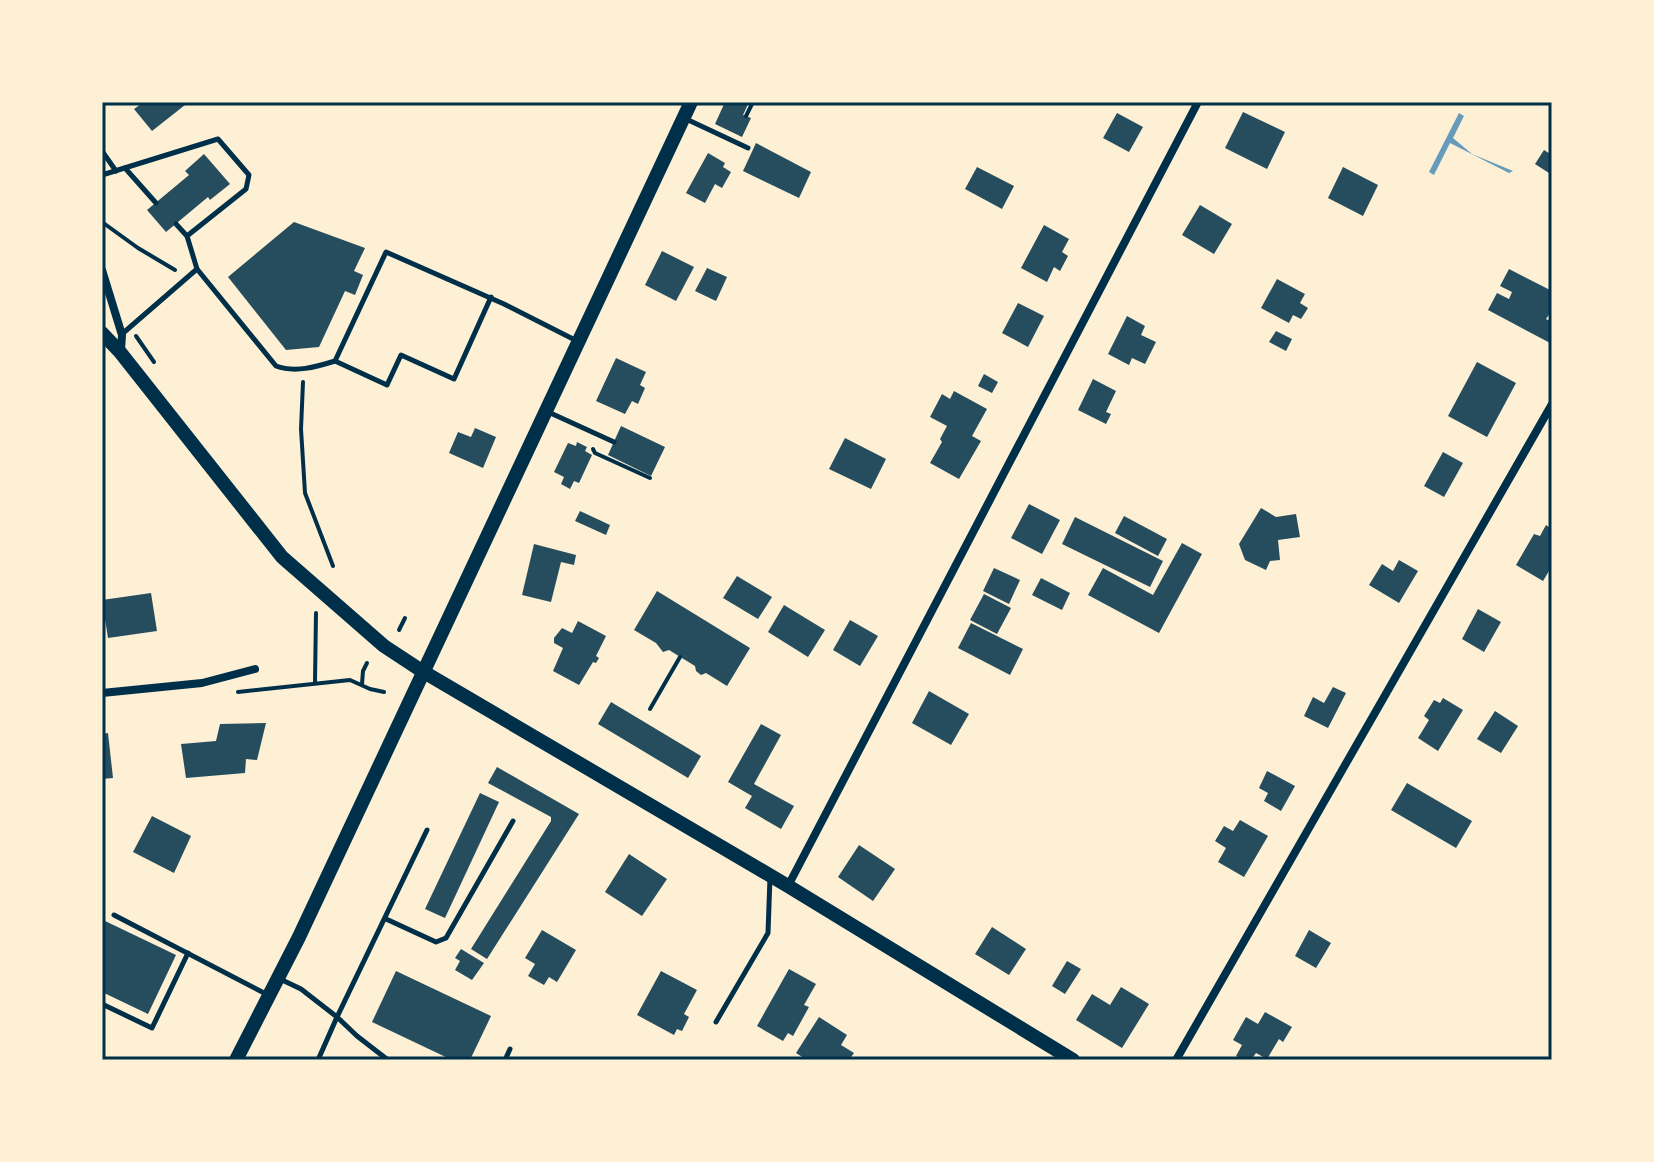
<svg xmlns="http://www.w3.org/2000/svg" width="1654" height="1162" font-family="Lato,sans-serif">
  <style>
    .water { fill: #669bbc }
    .building { fill: #264d5e }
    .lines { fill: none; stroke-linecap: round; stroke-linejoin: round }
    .path { stroke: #003049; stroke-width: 4 }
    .service { stroke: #003049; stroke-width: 5 }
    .minor { stroke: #003049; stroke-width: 8 }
    .tertiary { stroke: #003049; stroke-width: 14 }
    .neatline { fill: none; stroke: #003049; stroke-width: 3 }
  </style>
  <rect width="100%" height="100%" fill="#fdf0d5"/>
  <!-- water -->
  <polygon class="water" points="1459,113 1464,116 1453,138 1472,154 1513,171 1509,173 1450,143 1434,175 1429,172"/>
  <!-- building -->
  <g class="building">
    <polygon points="144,102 182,102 185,105 152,131 134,109"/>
    <polygon points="725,102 749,102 743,115 751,118 742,137 715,124"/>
    <polygon points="1243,112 1285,132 1267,169 1225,148"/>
    <polygon points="1117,113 1143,127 1129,152 1103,138"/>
    <polygon points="756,143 811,172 799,198 743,171"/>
    <polygon points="1544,150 1552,155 1552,175 1535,164"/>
    <polygon points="708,153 725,163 723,167 731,172 722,188 715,184 705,203 686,193"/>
    <polygon points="204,154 230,184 210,200 208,197 166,232 147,210 189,175 185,171"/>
    <polygon points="977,167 1014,186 1002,209 965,189"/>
    <polygon points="1343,167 1378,185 1363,216 1328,198"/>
    <polygon points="1200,205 1232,224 1214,254 1182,235"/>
    <polygon points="294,222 365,248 354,271 363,275 355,295 345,291 319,347 286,350 228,277"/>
    <polygon points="1044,225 1069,239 1062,252 1068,256 1060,271 1054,267 1047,282 1021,268"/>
    <polygon points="662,251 694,267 676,301 645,285"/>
    <polygon points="707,268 727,277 716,301 695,291"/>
    <polygon points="1509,269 1552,291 1552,314 1550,313 1546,319 1552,322 1552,344 1488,310 1497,293 1509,299 1512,292 1500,286"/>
    <polygon points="1277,279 1305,294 1300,303 1308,308 1301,319 1293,315 1289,323 1261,308"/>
    <polygon points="1018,303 1044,316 1028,347 1002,333"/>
    <polygon points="1127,316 1145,326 1141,335 1156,342 1145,364 1132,358 1129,365 1108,354"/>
    <polygon points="1276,331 1292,339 1286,351 1269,342"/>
    <polygon points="616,358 646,372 640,385 645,388 638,404 632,401 625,414 596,401"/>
    <polygon points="1477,362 1516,383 1487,437 1448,416"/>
    <polygon points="984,374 998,382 992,393 978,386"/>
    <polygon points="1093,379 1116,391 1106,412 1111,414 1106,424 1078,410"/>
    <polygon points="954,391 987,409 972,436 981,441 959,479 930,463 942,442 940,439 947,426 930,417 942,394 950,399"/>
    <polygon points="621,426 665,447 651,476 608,455"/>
    <polygon points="475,428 496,437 483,468 449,453 458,432 471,437"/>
    <polygon points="845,438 886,459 871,489 829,469"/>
    <polygon points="577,442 587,447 585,451 592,455 579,483 574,481 570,489 561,484 564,477 554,472 568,443 576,446"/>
    <polygon points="1443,452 1463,463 1444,497 1424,486"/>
    <polygon points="1029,504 1060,520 1042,554 1011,538"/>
    <polygon points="1261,508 1276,517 1296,514 1300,537 1278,540 1280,560 1270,561 1266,570 1245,560 1239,544"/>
    <polygon points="580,511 610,525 606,535 575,521"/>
    <polygon points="1124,516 1167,539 1158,556 1115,533"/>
    <polygon points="1075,517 1163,561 1150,587 1062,544"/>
    <polygon points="1546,525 1552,529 1552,566 1543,581 1516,565 1534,534 1540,536"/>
    <polygon points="1182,543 1202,554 1159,633 1088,595 1103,568 1153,595"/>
    <polygon points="534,544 576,555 574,565 561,562 551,602 522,595"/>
    <polygon points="1399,560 1418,571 1399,603 1369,585 1382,564 1393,571"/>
    <polygon points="994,568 1020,580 1009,604 983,591"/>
    <polygon points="737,576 772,597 758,619 723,598"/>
    <polygon points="1041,578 1070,593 1062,610 1032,595"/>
    <polygon points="657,591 750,648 727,686 706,673 701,675 696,671 695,666 669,650 663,652 656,643 634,630"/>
    <polygon points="151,593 157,631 108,638 102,600"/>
    <polygon points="984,594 1011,608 997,634 970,620"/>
    <polygon points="784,605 825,630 808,657 768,632"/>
    <polygon points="1478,609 1501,622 1484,652 1462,639"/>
    <polygon points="850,620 878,636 860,666 833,650"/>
    <polygon points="578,621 606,636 596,656 599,658 596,663 593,662 579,685 553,671 563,648 554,643 554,638 562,628 572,633"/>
    <polygon points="971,623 1023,649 1010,675 958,648"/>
    <polygon points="1333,687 1346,693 1328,728 1304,716 1313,697 1324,703"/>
    <polygon points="929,691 969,714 951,745 912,723"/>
    <polygon points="1443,698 1463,710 1438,751 1418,738 1429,720 1424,716 1434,700 1440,703"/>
    <polygon points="611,702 701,756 688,778 598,724"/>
    <polygon points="1495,711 1518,726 1501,753 1477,739"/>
    <polygon points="266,723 257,760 246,759 245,773 186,778 181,744 216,741 220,724"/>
    <polygon points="761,724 781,735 754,784 794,806 781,829 745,808 752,796 728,782"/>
    <polygon points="108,733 113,778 102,779 102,734"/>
    <polygon points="497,767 579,814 487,959 471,949 551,821 551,817 488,783"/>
    <polygon points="1267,771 1295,786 1281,811 1264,801 1268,793 1259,788"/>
    <polygon points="1407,783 1472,821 1456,848 1391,810"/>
    <polygon points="480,793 499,802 445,918 425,909"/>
    <polygon points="152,816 191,836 174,873 133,852"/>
    <polygon points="1240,820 1268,836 1244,877 1218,862 1226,848 1215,841 1224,826 1233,831"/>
    <polygon points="859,845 895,869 873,901 838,877"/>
    <polygon points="629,854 667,879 642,916 605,892"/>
    <polygon points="103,920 176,955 148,1014 102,992"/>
    <polygon points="992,927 1026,949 1009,975 975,954"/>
    <polygon points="542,930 576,950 557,982 549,977 544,985 528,976 535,964 525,958"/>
    <polygon points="1309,930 1331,943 1316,968 1295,956"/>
    <polygon points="461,949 484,963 472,980 455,970 460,961 455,958"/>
    <polygon points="1067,961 1081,969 1065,994 1052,986"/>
    <polygon points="789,969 816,984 804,1005 809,1007 793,1036 788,1033 783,1041 757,1026"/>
    <polygon points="396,971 491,1016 470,1060 452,1060 372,1022"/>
    <polygon points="661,971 697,990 684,1014 689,1017 682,1031 677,1029 674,1035 637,1015"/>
    <polygon points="1121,987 1149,1004 1122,1048 1076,1020 1092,994 1110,1005"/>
    <polygon points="1265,1012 1292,1027 1283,1042 1279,1039 1267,1059 1256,1053 1251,1060 1243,1060 1236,1056 1242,1045 1233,1040 1246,1017 1258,1024"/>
    <polygon points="819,1017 847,1035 841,1045 854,1053 849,1060 807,1060 796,1053"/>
  </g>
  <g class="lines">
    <!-- path -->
    <g class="path">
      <polyline points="746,116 753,102"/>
      <polyline points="102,222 138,248 175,270"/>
      <polyline points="136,336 154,362"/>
      <polyline points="303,382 301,429 305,493 333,566"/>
      <polyline points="593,449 595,453 650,478"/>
      <polyline points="399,630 405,618"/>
      <polyline points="315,682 316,613"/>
      <polyline points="362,684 363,671 367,663"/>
      <polyline points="238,692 350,680 370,689 384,692"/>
      <polyline points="650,709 680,657"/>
    </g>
    <!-- service -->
    <g class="service">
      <polyline points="684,118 748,148"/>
      <polyline points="102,151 116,171"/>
      <polyline points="125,168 156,203"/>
      <path d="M102,175L218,139L249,175L246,189L187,236L197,269L276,366C295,373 316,367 335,361L386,252L504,304L577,341"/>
      <polyline points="176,224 187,236"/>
      <polyline points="122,334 197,269"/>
      <polyline points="335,361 387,385 401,355 454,379 491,297"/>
      <polyline points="546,411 614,442"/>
      <polyline points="114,915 266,994"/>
      <polyline points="386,919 436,942 446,938 513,821"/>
      <polyline points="280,979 301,989 337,1017 318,1060"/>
      <polyline points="102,1004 152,1028 188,953"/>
      <polyline points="716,1022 768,933 770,877"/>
      <polyline points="388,1060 357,1036 337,1017 427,830"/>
      <polyline points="505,1060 510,1049"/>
    </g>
    <!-- minor -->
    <g class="minor">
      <polyline points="102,270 122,335 121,350"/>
      <polyline points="102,693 202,683 255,669"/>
      <polyline points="788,886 1198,102"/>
      <polyline points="1176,1060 1552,404"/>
    </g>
    <!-- tertiary -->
    <g class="tertiary">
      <polyline points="102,333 120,352 282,557 384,646 422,671 788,886 1073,1060"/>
      <polyline points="236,1060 299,937 691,102"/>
    </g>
  </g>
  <!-- border -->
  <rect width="1654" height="1162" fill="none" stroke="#fdf0d5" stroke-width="208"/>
  <rect x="104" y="104" width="1446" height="954" class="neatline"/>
</svg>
